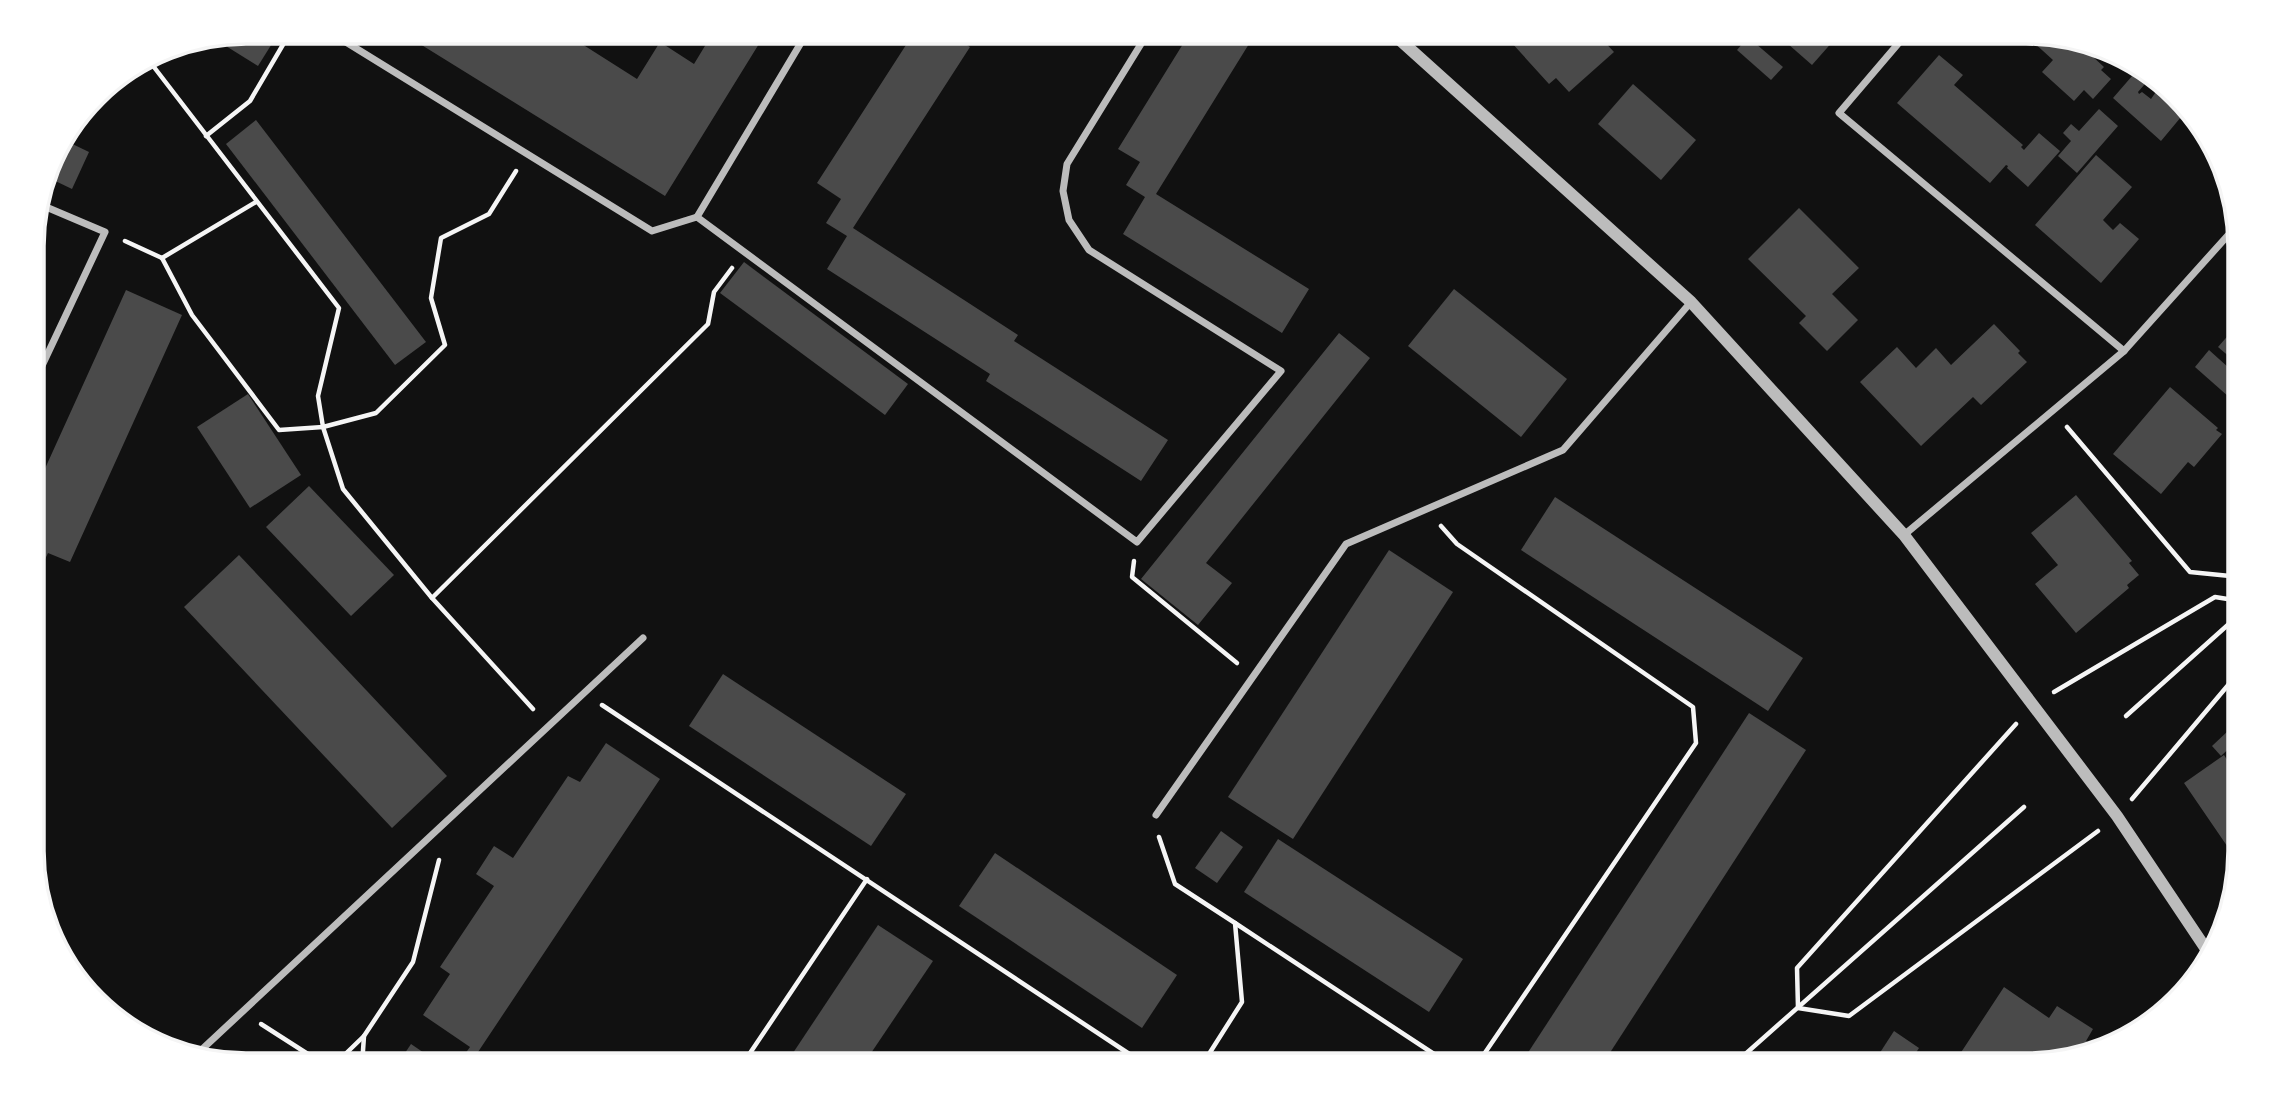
<svg xmlns="http://www.w3.org/2000/svg" width="2272" height="1097" font-family="Figtree,sans-serif">
  <style>
    .building { fill: #4a4a4a }
    .lines { fill: none; stroke-linecap: round; stroke-linejoin: round }
    .path { stroke: #f5f5f5; stroke-width: 4.5 }
    .minor { stroke: #bcbcbc; stroke-width: 7 }
    .tertiary { stroke: #bcbcbc; stroke-width: 12 }
    .rim { fill: none; stroke: #f5f5f5; stroke-width: 3.5 }
  </style>
  <rect width="100%" height="100%" fill="#111"/>
  <!-- building -->
  <g class="building">
    <polygon points="246,31 275,31 278,34 258,66 213,38"/>
    <polygon points="399,31 505,31 520,41 526,31 578,31 574,39 637,79 660,42 694,64 714,31 767,31 665,196"/>
    <polygon points="915,31 961,31 956,38 970,47 853,228 1018,335 1014,341 1168,440 1141,481 986,381 990,374 827,269 847,236 826,223 841,199 817,183"/>
    <polygon points="1191,31 1257,31 1156,194 1309,289 1282,333 1123,234 1145,197 1126,185 1140,162 1118,149"/>
    <polygon points="1501,31 1583,31 1593,43 1600,37 1614,52 1569,92 1556,78 1549,84"/>
    <polygon points="1773,31 1842,31 1812,65"/>
    <polygon points="2021,31 2078,43 2104,67 2101,70 2111,79 2093,99 2084,90 2074,101 2042,72 2053,60"/>
    <polygon points="1748,37 1783,67 1771,80 1737,50"/>
    <polygon points="1939,55 1963,75 1954,85 2023,145 2021,147 2024,150 2039,133 2060,151 2028,187 2007,168 2008,166 2006,165 1990,183 1897,103"/>
    <polygon points="2139,68 2150,78 2138,92 2139,94 2142,92 2151,99 2160,86 2196,116 2206,138 2181,117 2161,141 2113,98"/>
    <polygon points="1633,84 1696,140 1661,180 1598,124"/>
    <polygon points="2099,109 2118,126 2077,173 2058,156 2071,141 2063,133 2071,124 2079,131"/>
    <polygon points="256,120 426,342 395,365 226,144"/>
    <polygon points="62,139 89,152 72,189 47,177 54,151"/>
    <polygon points="2096,155 2132,187 2103,220 2113,230 2120,223 2139,239 2101,283 2035,225"/>
    <polygon points="1799,208 1859,268 1832,294 1858,320 1827,351 1799,323 1806,316 1748,259"/>
    <polygon points="744,262 908,384 885,415 720,293"/>
    <polygon points="1454,289 1567,379 1521,437 1408,346"/>
    <polygon points="126,290 182,315 70,562 48,553 33,585 33,495"/>
    <polygon points="2239,323 2239,365 2218,347"/>
    <polygon points="1994,324 2020,351 2018,353 2027,362 1981,405 1973,397 1921,446 1860,382 1897,347 1916,368 1936,348 1951,365"/>
    <polygon points="1339,333 1370,358 1206,563 1232,583 1198,625 1141,579"/>
    <polygon points="2209,350 2239,377 2239,385 2229,397 2195,367"/>
    <polygon points="2170,387 2218,428 2216,430 2222,434 2194,467 2188,462 2161,494 2113,454"/>
    <polygon points="248,394 301,475 250,508 197,427"/>
    <polygon points="309,486 394,575 351,616 266,527"/>
    <polygon points="2076,495 2132,561 2129,563 2139,575 2127,585 2129,588 2076,633 2035,584 2058,565 2031,533"/>
    <polygon points="1555,497 1803,658 1768,711 1521,550"/>
    <polygon points="1389,550 1453,592 1293,839 1228,797"/>
    <polygon points="239,555 447,776 392,828 184,607"/>
    <polygon points="723,674 906,794 871,846 689,726"/>
    <polygon points="1749,713 1806,750 1602,1065 1520,1065"/>
    <polygon points="2229,730 2238,740 2221,756 2212,746"/>
    <polygon points="606,743 660,779 476,1055 491,1065 457,1065 470,1047 423,1015 450,974 440,967 494,886 476,874 494,846 513,858 568,776 580,782"/>
    <polygon points="2224,755 2236,774 2240,771 2240,852 2238,862 2184,783"/>
    <polygon points="1221,831 1243,847 1217,883 1195,868"/>
    <polygon points="1278,839 1463,959 1429,1012 1244,892"/>
    <polygon points="995,853 1177,975 1142,1028 959,906"/>
    <polygon points="878,925 933,961 863,1065 785,1065"/>
    <polygon points="2004,987 2049,1018 2057,1006 2093,1029 2086,1041 2094,1047 2040,1065 1969,1065 1958,1057"/>
    <polygon points="1894,1031 1919,1048 1908,1065 1872,1065"/>
    <polygon points="411,1044 433,1059 428,1065 397,1065"/>
  </g>
  <g class="lines">
    <!-- path -->
    <g class="path">
      <polyline points="147,58 339,308 318,396 323,427 343,489 432,598 533,709"/>
      <polyline points="206,136 250,101 291,31"/>
      <polyline points="125,241 162,258 192,315 279,430 323,427 376,413 445,345 431,298 441,238 489,214 516,171"/>
      <polyline points="162,258 256,202"/>
      <polyline points="2067,427 2190,572 2240,577"/>
      <polyline points="1134,561 1132,577 1237,663"/>
      <polyline points="432,598 708,324 714,292 732,268"/>
      <polyline points="2054,692 2215,597 2240,601"/>
      <polyline points="602,705 1146,1065"/>
      <polyline points="2126,716 2240,614"/>
      <polyline points="2016,724 1797,968 1798,1008 1849,1016 2098,831"/>
      <polyline points="2132,799 2240,671"/>
      <polyline points="1159,837 1175,884 1235,923 1242,1002 1202,1065"/>
      <polyline points="1235,923 1434,1054 1478,1063 1696,743 1693,707 1457,544 1441,526"/>
      <polyline points="261,1024 325,1065"/>
      <polyline points="334,1065 364,1036"/>
      <polyline points="362,1065 364,1036 413,962 439,860"/>
      <polyline points="742,1065 867,879"/>
      <polyline points="1733,1065 2024,807"/>
    </g>
    <!-- minor -->
    <g class="minor">
      <polyline points="328,31 652,231 697,217"/>
      <polyline points="808,31 697,217 1137,542 1281,371 1089,250 1069,220 1063,191 1067,164 1149,31"/>
      <polyline points="1909,31 1839,113 2124,351"/>
      <polyline points="32,387 105,232 39,204"/>
      <polyline points="1904,535 2124,351 2239,223"/>
      <polyline points="1156,815 1346,544 1563,450 1691,302"/>
      <polyline points="197,1054 643,638"/>
    </g>
    <!-- tertiary -->
    <polyline class="tertiary" points="1390,31 1691,302 1904,535 2117,816 2210,955"/>
  </g>
  <!-- crop -->
  <path d="M0 0H2272V1097H0ZM246 44H2026A202 202 0 0 1 2228 246V851A202 202 0 0 1 2026 1053H246A202 202 0 0 1 44 851V246A202 202 0 0 1 246 44Z" fill="#fff" fill-rule="evenodd"/>
  <path class="rim" d="M246 44H2026A202 202 0 0 1 2228 246V851A202 202 0 0 1 2026 1053H246A202 202 0 0 1 44 851V246A202 202 0 0 1 246 44Z"/>
</svg>
